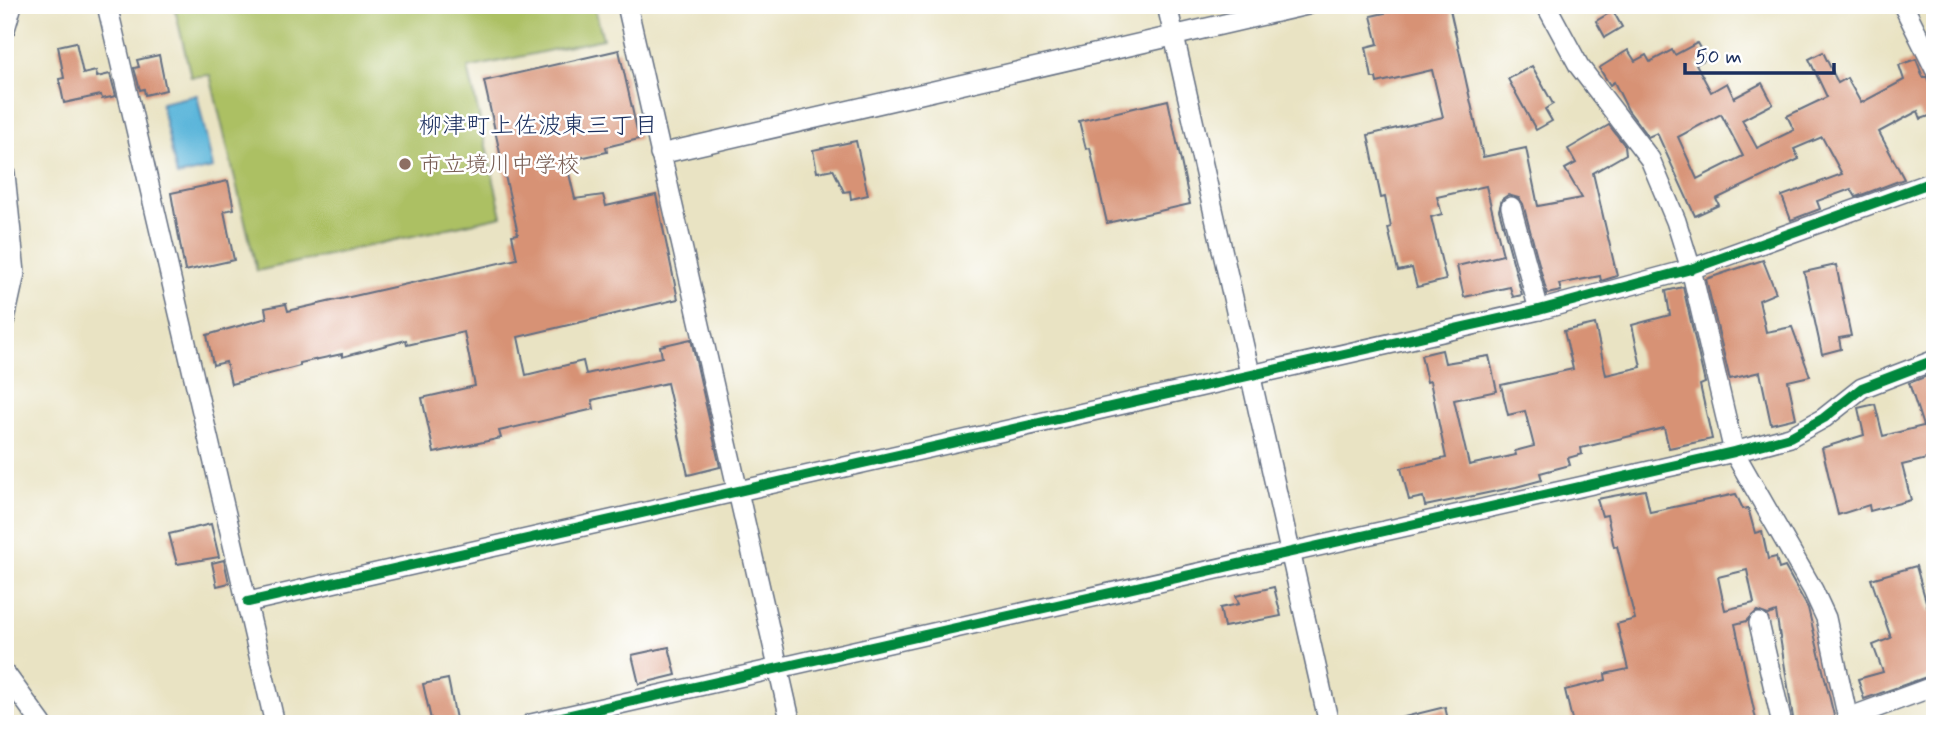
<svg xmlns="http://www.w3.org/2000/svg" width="1940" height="729" font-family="Mynerve,'Klee One',sans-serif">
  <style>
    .green { fill: #acc064; stroke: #647861; stroke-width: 2 }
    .water { fill: #5cb6da; stroke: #3c729c; stroke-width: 2 }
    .building { fill: #d79274; fill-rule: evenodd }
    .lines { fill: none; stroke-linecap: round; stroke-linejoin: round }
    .minor-casing { stroke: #636e81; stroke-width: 22 }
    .minor { stroke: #fff; stroke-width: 19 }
    .cycleway-casing { stroke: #fff; stroke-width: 15 }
    .cycleway { stroke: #00873e; stroke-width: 10 }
    .education-dot { fill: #8d6e63; stroke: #fff; stroke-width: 2.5 }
    .labels { text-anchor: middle; stroke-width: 5; stroke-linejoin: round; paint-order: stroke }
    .education-label { font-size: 23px; fill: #785e54; stroke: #fff; text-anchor: start }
    .neighbourhood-label { font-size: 24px; fill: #1b2f5e; stroke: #fff }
  </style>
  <rect width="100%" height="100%" fill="#fff"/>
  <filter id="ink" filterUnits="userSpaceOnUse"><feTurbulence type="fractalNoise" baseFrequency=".0143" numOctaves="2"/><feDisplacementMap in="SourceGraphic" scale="14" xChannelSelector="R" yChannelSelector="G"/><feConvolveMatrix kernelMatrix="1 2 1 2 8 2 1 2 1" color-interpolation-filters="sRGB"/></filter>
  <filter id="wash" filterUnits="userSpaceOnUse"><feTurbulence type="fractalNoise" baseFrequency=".00686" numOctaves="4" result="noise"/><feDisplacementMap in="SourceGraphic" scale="28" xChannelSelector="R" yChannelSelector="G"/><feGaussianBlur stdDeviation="1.57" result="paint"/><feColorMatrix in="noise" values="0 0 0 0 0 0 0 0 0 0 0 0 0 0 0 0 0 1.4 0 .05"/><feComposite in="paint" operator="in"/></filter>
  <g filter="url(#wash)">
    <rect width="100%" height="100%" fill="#e9e3c3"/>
    <!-- green -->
    <polygon class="green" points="174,5 594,5 603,39 468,68 502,216 257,271 210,75 191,77"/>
    <!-- water -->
    <polygon class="water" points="197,95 213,168 177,176 161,103"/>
    <g id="blocks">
      <!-- building -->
      <g class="building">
        <polygon points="1420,5 1449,5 1483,157 1526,148 1538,206 1582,198 1565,169 1576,163 1568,149 1609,125 1625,146 1626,154 1593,173 1617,276 1601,281 1600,276 1559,284 1561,291 1547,294 1523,204 1519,198 1508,195 1502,199 1499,210 1522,295 1513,297 1510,287 1464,297 1457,266 1503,255 1486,186 1437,197 1442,214 1431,217 1446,280 1417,287 1412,268 1398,271 1388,228 1391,227 1385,197 1381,198 1368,135 1443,117 1432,70 1377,83 1376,78 1372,78 1366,47 1378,44 1371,16"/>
        <polygon points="1613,11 1622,27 1605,37 1596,21"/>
        <polygon points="76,42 83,74 96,71 97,77 110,74 116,96 102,99 101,95 64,103 59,79 64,78 58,46"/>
        <path d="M1697,43L1706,59L1696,64L1711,92L1727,83L1734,98L1762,83L1773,104L1742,120L1757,148L1794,130L1787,116L1827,97L1809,59L1823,52L1838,83L1847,78L1861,103L1904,80L1899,65L1916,59L1923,77H1927L1935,102V114L1921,119L1918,111L1879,132L1904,179L1856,197L1851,189L1817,201L1820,209L1791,220L1782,196L1842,174L1822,137L1794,149L1799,159L1716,199L1719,205L1695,216L1657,133L1648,137L1628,110L1614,82L1610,85L1599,68L1628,50L1635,61L1646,55L1650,62L1672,50L1675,55ZM1721,114L1743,156L1697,179L1678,137Z"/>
        <polygon points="619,50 639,139 606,147 607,152 566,161 575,199 603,195 606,206 656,195 678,299 518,337 526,375 583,361 586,374 662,357 660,346 691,339 720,467 688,475 667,383 592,400 594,409 499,431 501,438 434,453 422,398 475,386 464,332 407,345 406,340 342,357 342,354 300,363 300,366 231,384 226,362 213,365 207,335 267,318 265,308 286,304 288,311 517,259 512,235 518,234 484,81"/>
        <polygon points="159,55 166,90 145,95 144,89 140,90 134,68 139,67 137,60"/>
        <polygon points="1532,66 1553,104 1545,109 1552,121 1536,130 1508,79"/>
        <polygon points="1168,100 1190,204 1107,223 1090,148 1086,149 1079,121"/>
        <polygon points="856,141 868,195 851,199 850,191 844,192 833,169 817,172 813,150"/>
        <polygon points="228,181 234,209 224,211 234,260 185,271 171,193"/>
        <polygon points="1763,260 1776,293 1759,300 1766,332 1792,327 1810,376 1788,381 1796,418 1771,424 1760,372 1730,379 1729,376 1706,279"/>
        <polygon points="1836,265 1851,336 1839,338 1841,349 1822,354 1804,272"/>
        <polygon points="1683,287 1705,383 1700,385 1712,439 1669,448 1664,428 1581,448 1582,454 1568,458 1570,465 1540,473 1542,480 1516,487 1425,506 1423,497 1409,500 1401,468 1446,458 1430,381 1427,382 1421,355 1442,350 1445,363 1489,356 1497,391 1454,400 1469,465 1516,455 1515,451 1534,446 1525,411 1508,415 1501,385 1573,369 1564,331 1595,324 1606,375 1641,367 1632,325 1670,315 1666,291"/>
        <polygon points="1935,373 1935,457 1902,465 1911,500 1870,511 1869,505 1838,515 1822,448 1864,435 1858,408 1875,404 1883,436 1923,426 1909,383"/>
        <path d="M1645,490L1650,512L1736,494L1743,509L1748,508L1755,533L1762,531L1768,559L1776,557L1779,569L1785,567L1808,608L1836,724H1794L1776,612L1768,615L1757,611L1747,621L1735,624L1757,724H1573L1565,690L1606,680L1605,674L1628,669L1617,624L1635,619L1617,546L1614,547L1607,515L1602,516L1597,499ZM1747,570L1754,603L1725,610L1718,577Z"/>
        <polygon points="211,524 219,557 177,564 169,534"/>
        <polygon points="224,560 229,583 217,586 212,563"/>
        <polygon points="1916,566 1929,612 1935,610 1935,674 1864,699 1858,679 1883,672 1873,645 1891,638 1871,579"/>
        <polygon points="1274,587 1281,616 1224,627 1220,608 1239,604 1236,596"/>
        <polygon points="669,647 676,675 639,684 632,655"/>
        <polygon points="448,679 457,724 432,724 423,684"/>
        <polygon points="1445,707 1449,724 1400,724 1400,718"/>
      </g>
    </g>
  </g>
  <g filter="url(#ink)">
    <use href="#blocks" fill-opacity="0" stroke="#636e81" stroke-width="2"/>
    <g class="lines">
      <!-- minor casing -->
      <g class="minor-casing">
        <g id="minor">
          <polyline points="107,5 275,724"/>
          <polyline points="627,5 791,724"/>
          <polyline points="1167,5 1329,724"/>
          <polyline points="1546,5 1579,66 1650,159 1676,221 1691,269 1734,452 1813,590 1826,618 1849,724"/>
          <polyline points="1903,5 1935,69"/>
          <polyline points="5,29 12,5"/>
          <polyline points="660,154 1307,5"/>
          <polyline points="5,174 15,273 5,319"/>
          <polyline points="1511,207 1539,310"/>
          <polyline points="248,602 1539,310 1691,269 1935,181"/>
          <polyline points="1759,623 1782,724"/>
          <polyline points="5,673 42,724"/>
          <polyline points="1848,718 1935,686"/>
          <polyline points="531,724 1734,452 1790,437 1824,418 1862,388 1935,360"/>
        </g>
      </g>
      <!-- minor -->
      <use href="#minor" class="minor"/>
      <!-- cycleway casing -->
      <g class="cycleway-casing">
        <g id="cycleway">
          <polyline points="248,602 1539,310 1691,269 1935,181"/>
          <polyline points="531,724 1734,452 1790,437 1824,418 1862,388 1935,360"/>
        </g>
      </g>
      <!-- cycleway -->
      <use href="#cycleway" class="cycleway"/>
    </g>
  </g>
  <!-- markers -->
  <circle class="education-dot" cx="405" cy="164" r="7"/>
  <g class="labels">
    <!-- education labels -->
    <g class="education-label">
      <text x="419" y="172">市立境川中学校</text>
    </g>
    <!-- neighbourhood labels -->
    <g class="neighbourhood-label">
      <text x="538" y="133">柳津町上佐波東三丁目</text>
    </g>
  </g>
  <!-- margin -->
  <rect width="1940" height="729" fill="none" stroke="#fff" stroke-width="28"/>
  <!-- scale -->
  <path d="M1685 63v10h149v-10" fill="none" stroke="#1b2f5e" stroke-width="3.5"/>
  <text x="1695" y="63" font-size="21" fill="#1b2f5e" stroke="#ffffff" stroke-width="5" paint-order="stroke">50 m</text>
</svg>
